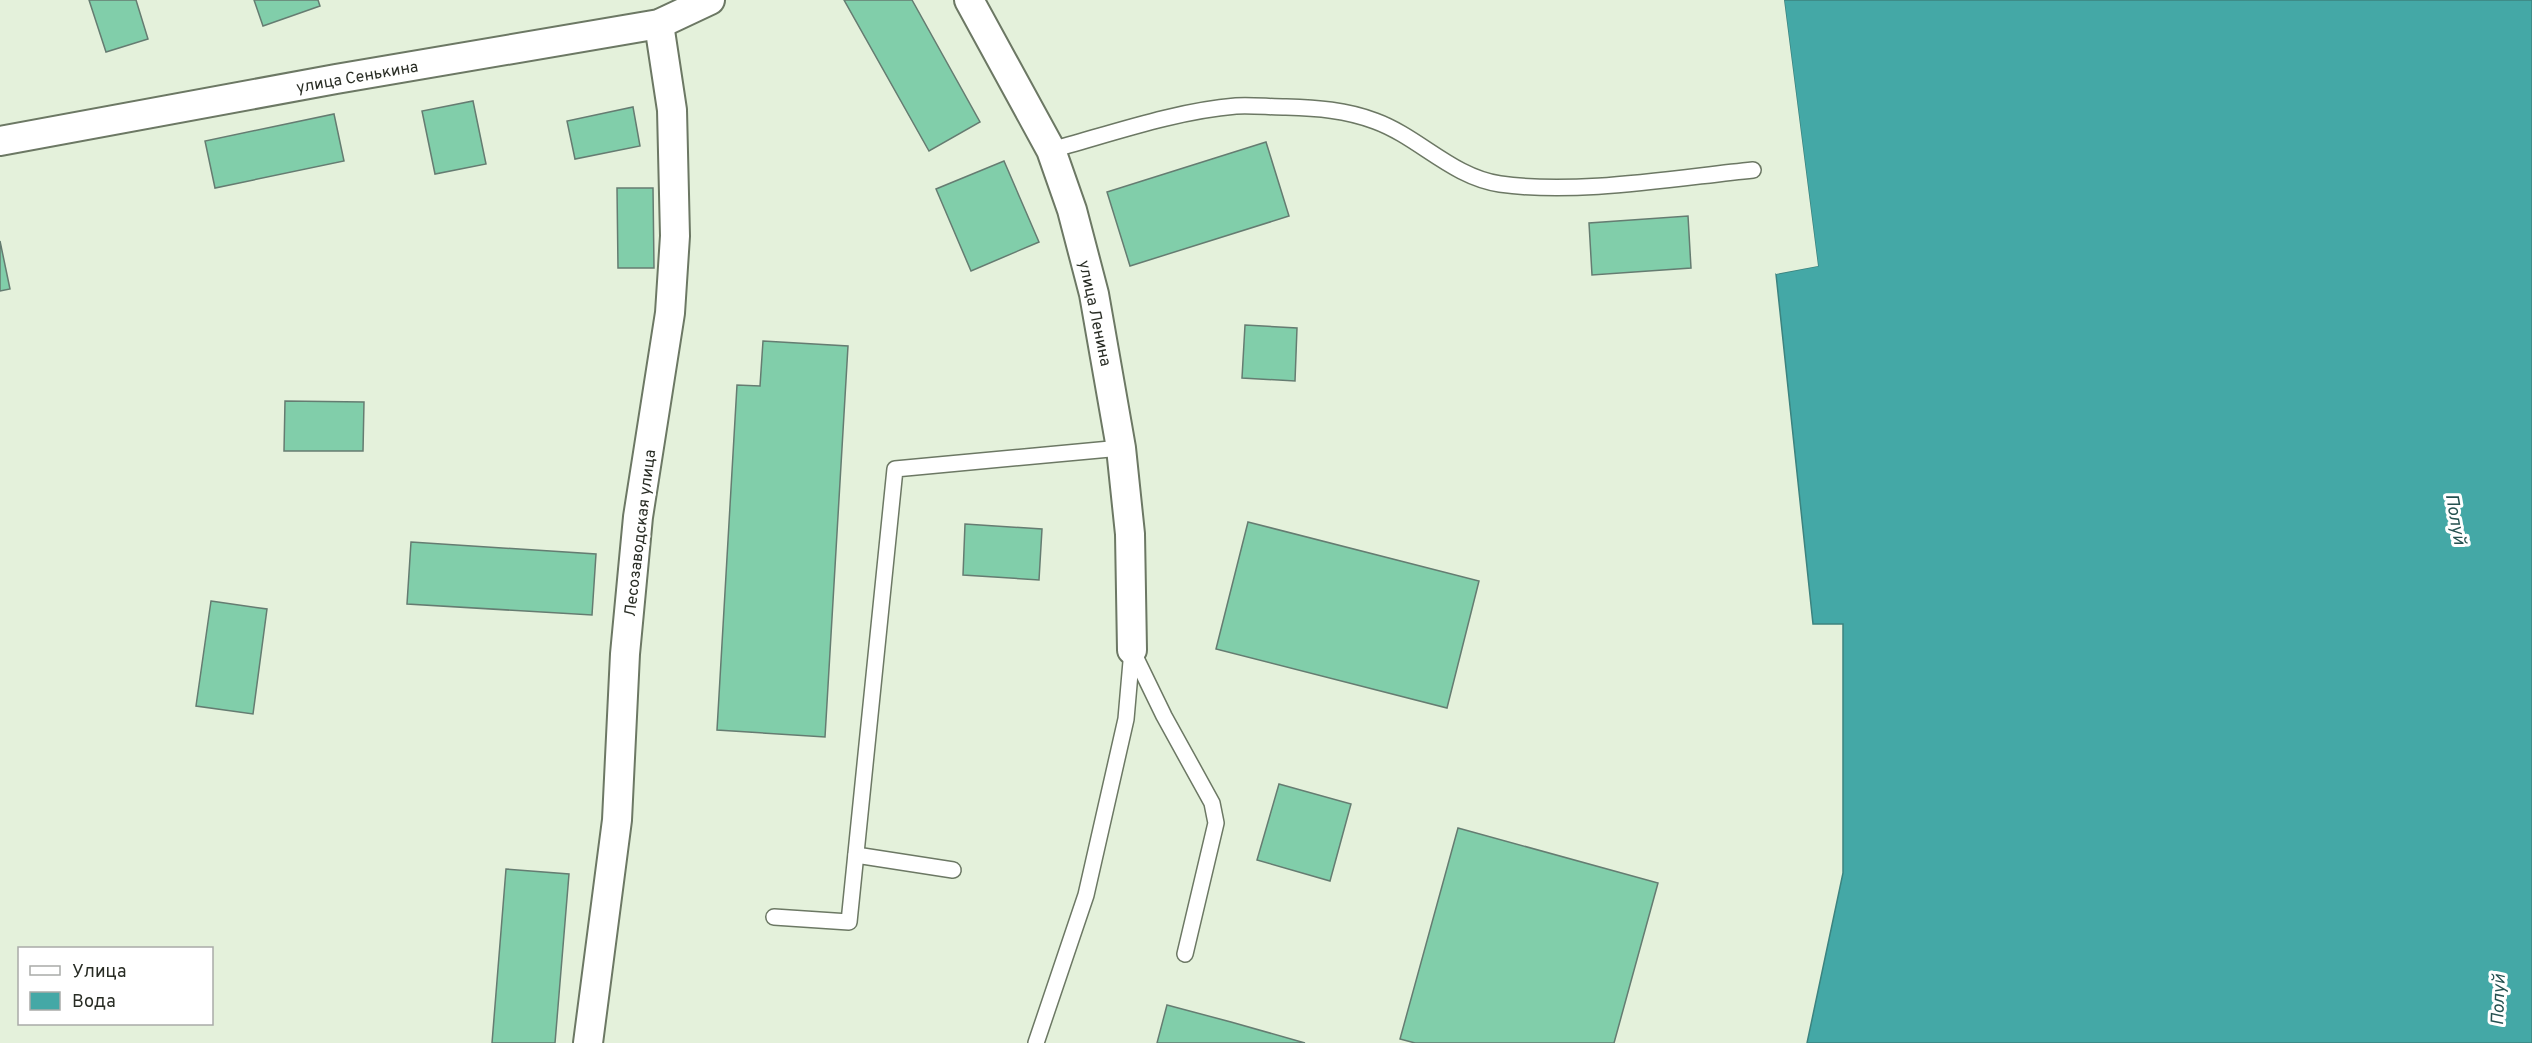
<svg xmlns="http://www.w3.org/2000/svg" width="2532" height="1043" font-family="Overpass,sans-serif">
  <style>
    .water { fill: #44a8a6; stroke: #3c837f; stroke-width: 1.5 }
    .pier { fill: #e4f1db }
    .building { fill: #81ceaa; stroke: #657c71; stroke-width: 1.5 }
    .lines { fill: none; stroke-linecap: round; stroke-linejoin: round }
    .service-casing { stroke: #6c7864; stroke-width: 18 }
    .minor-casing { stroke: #6c7864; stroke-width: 32 }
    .service { stroke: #fff; stroke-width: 15 }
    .minor { stroke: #fff; stroke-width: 28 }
    .labels { text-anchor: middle; stroke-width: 6; stroke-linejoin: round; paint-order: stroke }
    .street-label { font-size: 16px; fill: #292d25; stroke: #fff }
    .water-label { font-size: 18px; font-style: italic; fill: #255150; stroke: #fff }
  </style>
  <rect width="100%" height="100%" fill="#e4f1db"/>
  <!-- water -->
  <polygon class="water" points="1784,0 2532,0 2532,1043 1807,1043 1843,873 1843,624 1813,624 1776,274 1818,266"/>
  <!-- pier -->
  <polygon class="pier" points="1781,0 1784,0 1818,266 1776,274 1776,271 1815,264"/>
  <!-- building -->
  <g class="building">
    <polygon points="89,0 136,0 148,39 106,52"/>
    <polygon points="254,0 318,0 320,6 263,26"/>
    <polygon points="844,0 912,0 980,122 929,151"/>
    <polygon points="473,101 486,164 435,174 422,111"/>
    <polygon points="633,107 640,146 575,159 567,121"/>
    <polygon points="334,114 344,161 215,188 205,141"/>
    <polygon points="1266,142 1289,216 1130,266 1107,192"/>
    <polygon points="1004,161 1039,242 971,271 936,189"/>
    <polygon points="617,188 653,188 654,268 618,268"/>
    <polygon points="1688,216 1691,268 1592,275 1589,223"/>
    <polygon points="0,241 10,289 0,291"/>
    <polygon points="1245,325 1297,328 1295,381 1242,378"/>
    <polygon points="763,341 848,346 825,737 717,730 737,385 760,386"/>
    <polygon points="285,401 364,402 363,451 284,451"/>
    <polygon points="1248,522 1479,581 1447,708 1216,649"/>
    <polygon points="965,524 1042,529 1039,580 963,575"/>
    <polygon points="411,542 596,554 592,615 407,604"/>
    <polygon points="211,601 267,609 253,714 196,706"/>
    <polygon points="1279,784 1351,804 1330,881 1257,860"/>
    <polygon points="1458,828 1658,883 1614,1043 1415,1043 1400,1039"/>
    <polygon points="506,869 569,874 555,1043 492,1043"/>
    <polygon points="1167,1005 1231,1022 1305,1043 1157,1043"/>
  </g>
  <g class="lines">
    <!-- service casing -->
    <g class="service-casing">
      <g id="service">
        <path d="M1051,150C1110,134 1175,111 1236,106C1252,105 1269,107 1286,107C1317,108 1346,110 1375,121C1419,137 1452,177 1500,184C1577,195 1674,178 1753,170"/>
        <polyline points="1132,650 1164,716 1212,803 1216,823 1185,954"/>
        <polyline points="856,855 953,870"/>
        <polyline points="774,917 849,922 895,469 1121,448"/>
        <polyline points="1036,1043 1086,895 1126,719 1132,650"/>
      </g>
    </g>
    <!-- minor casing -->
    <g class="minor-casing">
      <g id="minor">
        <polyline points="969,0 1051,150 1072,210 1094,294 1121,448 1130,534 1132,650"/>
        <polyline points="0,141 336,79 659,24 710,0"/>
        <polyline points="588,1043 617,820 625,654 638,517 670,313 675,236 672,110 659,24"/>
      </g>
    </g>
    <!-- service -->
    <use href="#service" class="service"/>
    <!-- minor -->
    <use href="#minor" class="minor"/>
  </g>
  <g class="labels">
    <!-- street labels -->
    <g class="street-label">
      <text transform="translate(357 76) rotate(-10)" y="6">улица Сенькина</text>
      <text transform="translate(1096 313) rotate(78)" y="6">улица Ленина</text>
      <text transform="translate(639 533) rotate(-83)" y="6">Лесозаводская улица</text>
    </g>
    <!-- water labels -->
    <g class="water-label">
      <text transform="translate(2456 519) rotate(80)" y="6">Полуй</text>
      <text transform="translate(2498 1000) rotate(-88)" y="6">Полуй</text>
    </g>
  </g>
  <!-- legend -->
  <rect x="18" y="947" width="195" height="78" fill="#ffffff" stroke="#a9aba8" stroke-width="1.5"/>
  <rect x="30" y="966" width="30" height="9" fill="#ffffff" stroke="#a9aba8" stroke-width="1.5"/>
  <text x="72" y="977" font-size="18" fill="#292d25">Улица</text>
  <rect x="30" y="992" width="30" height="18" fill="#44a8a6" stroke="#a9aba8" stroke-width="1.5"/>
  <text x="72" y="1007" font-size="18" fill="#292d25">Вода</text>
</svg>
